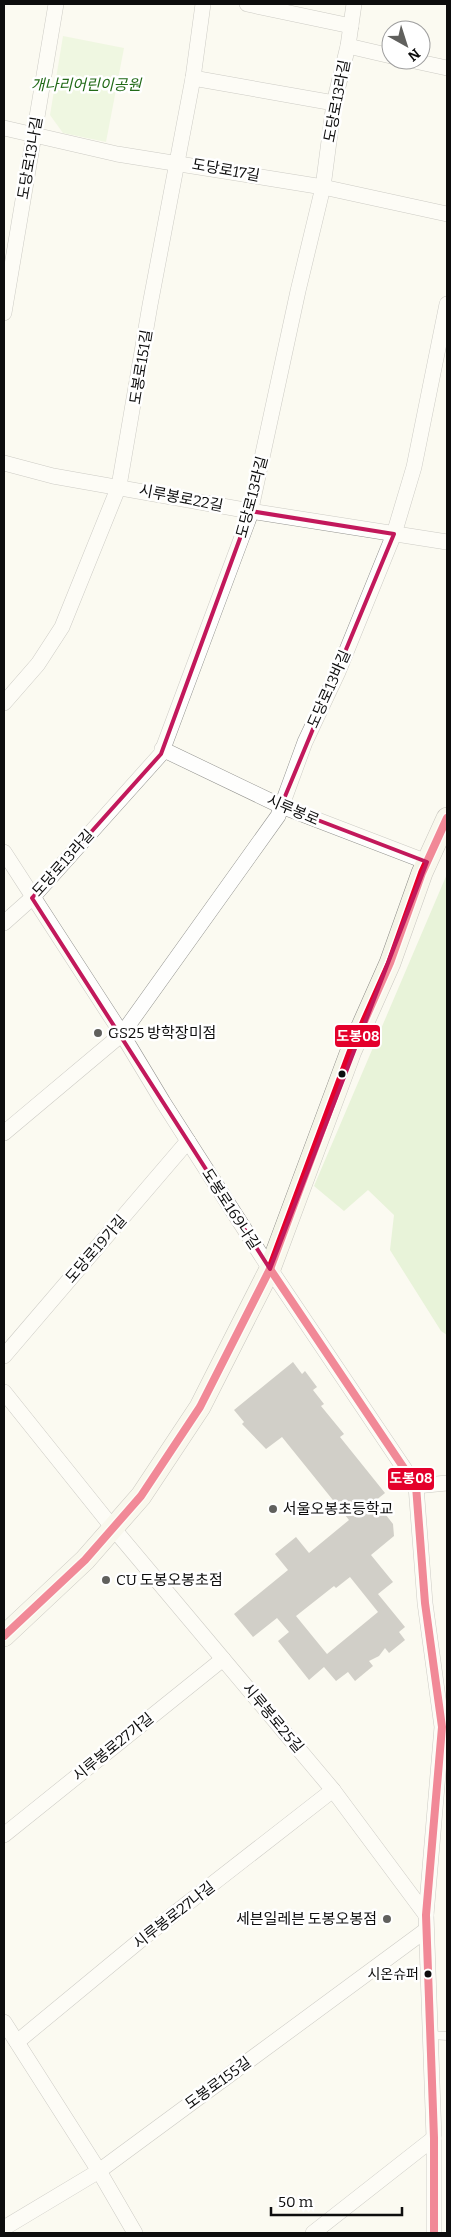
<svg xmlns="http://www.w3.org/2000/svg" width="451" height="2237" font-family="Bitter,'Noto Sans KR',serif">
  <style>
    .green { fill: #e1f3cf }
    .forest { fill: #d0ebbd }
    .building { fill: #9e9c97; fill-rule: evenodd }
    .lines { fill: none; stroke-linecap: round; stroke-linejoin: round }
    .lane-casing { stroke: #949490; stroke-width: 9 }
    .street-casing { stroke: #949490; stroke-width: 16 }
    .secondary-casing { stroke: #8b8a86; stroke-width: 22 }
    .lane { stroke: #fefefd; stroke-width: 8 }
    .street { stroke: #fefefd; stroke-width: 15 }
    .secondary { stroke: #f5f5e8; stroke-width: 21 }
    .bus-1-casing { stroke: #fff; stroke-width: 11 }
    .bus-1 { stroke: #e4002b; stroke-width: 8 }
    .marked { fill: none; stroke: #c2185b; stroke-width: 4; stroke-linejoin: round }
    .poi-dot { fill: #60605d; stroke: #fff; stroke-width: 2 }
    .bus-dot { fill: #0d0d0d; stroke: #fff; stroke-width: 2 }
    .labels { text-anchor: middle; stroke-width: 5; stroke-linejoin: round; paint-order: stroke }
    .bus-label { font-size: 14px; fill: #0d0d0d; stroke: #fff; text-anchor: end }
    .park-label { font-size: 15px; font-style: italic; fill: #226a18; stroke: #fff }
    .street-label { font-size: 15px; fill: #0d0d0d; stroke: #fff }
    .poi-label { font-size: 15px; fill: #0d0d0d; stroke: #fff; text-anchor: start }
    .line-badge { stroke: #fff; stroke-width: 2 }
    .badge-label { font-size: 14px; text-anchor: middle; font-weight: bold; fill: #fff }
  </style>
  <rect width="100%" height="100%" fill="#fbfaf1"/>
  <!-- green -->
  <polygon class="green" points="63,36 124,48 106,142 63,133 50,115"/>
  <!-- forest -->
  <polygon class="forest" points="447,874 447,1335 441,1331 390,1250 394,1215 368,1190 344,1211 314,1186"/>
  <!-- building -->
  <path class="building" d="M293,1362L302,1374L305,1371L317,1387L313,1390L324,1404L321,1406L344,1434L340,1437L385,1493L375,1501L393,1524L394,1536L371,1555L393,1582L378,1594L405,1627L399,1632L405,1640L389,1653L385,1648L379,1656L369,1661L373,1666L355,1681L348,1672L336,1681L324,1667L309,1680L278,1641L289,1632L277,1618L253,1637L234,1614L288,1570L275,1554L296,1537L309,1553L349,1520L282,1437L266,1449L242,1424L244,1422L234,1410ZM350,1577L378,1612L327,1654L296,1616L334,1586L336,1588Z"/>
  <g class="lines">
    <!-- lane casing -->
    <g class="lane-casing">
      <polyline id="lane" points="430,2035 447,2036"/>
    </g>
    <!-- street casing -->
    <g class="street-casing">
      <g id="street">
        <polyline points="247,4 351,26"/>
        <polyline points="348,46 391,56"/>
        <polyline points="410,60 447,68"/>
        <polyline points="193,78 334,103"/>
        <polyline points="4,128 117,154 323,187 447,214"/>
        <polyline points="4,313 56,4"/>
        <polyline points="4,463 53,476 250,511 447,542"/>
        <polyline points="4,703 38,664 62,627 119,486 150,305 193,78 203,4"/>
        <polyline points="162,749 281,806 427,862"/>
        <polyline points="4,852 122,1034 163,1102 270,1269 416,1486 425,1603 442,1727 426,1915 434,2138 434,2233"/>
        <polyline points="4,923 32,898 161,754 249,518 298,291 323,187 334,103 348,46 354,4"/>
        <polyline points="4,1133 122,1034 278,816 305,742 338,672 394,534 414,467 447,304"/>
        <polyline points="4,1356 188,1141"/>
        <polyline points="4,1392 113,1528 333,1790 426,1915"/>
        <polyline points="416,1486 447,1483"/>
        <polyline points="4,1835 223,1659"/>
        <polyline points="4,2022 99,2171 135,2233"/>
        <polyline points="17,2042 143,1938 333,1790"/>
        <polyline points="4,2228 99,2171 426,1930"/>
        <polyline points="313,2233 434,2138"/>
      </g>
    </g>
    <!-- secondary casing -->
    <g class="secondary-casing">
      <polyline id="secondary" points="4,1636 85,1560 141,1496 200,1407 270,1269 351,1051 390,963 422,873 447,818"/>
    </g>
    <!-- lane -->
    <use href="#lane" class="lane"/>
    <!-- street -->
    <use href="#street" class="street"/>
    <!-- secondary -->
    <use href="#secondary" class="secondary"/>
    <!-- bus-1 casing -->
    <g class="bus-1-casing">
      <g id="bus-1">
        <polyline points="270,1269 416,1486 425,1603 442,1727 426,1915 434,2138 434,2233"/>
        <polyline points="4,1636 85,1560 141,1496 200,1407 270,1269 351,1051 390,963 422,873 447,818"/>
      </g>
    </g>
    <!-- bus-1 -->
    <use href="#bus-1" class="bus-1"/>
  </g>
  <!-- marked area -->
  <path d="M0 0H451V2237H0ZM250,511L394,534L281,806L427,862L270,1269L32,898L161,754Z" fill="#fbfaf1" fill-opacity=".55" fill-rule="evenodd"/>
  <path class="marked" d="M250,511L394,534L281,806L427,862L270,1269L32,898L161,754Z"/>
  <!-- markers -->
  <g class="poi-dot">
    <circle cx="98" cy="1033" r="5"/>
    <circle cx="273" cy="1509" r="5"/>
    <circle cx="106" cy="1580" r="5"/>
    <circle cx="387" cy="1919" r="5"/>
  </g>
  <g class="bus-dot">
    <circle cx="342" cy="1074" r="4.5"/>
    <circle cx="428" cy="1974" r="4.5"/>
  </g>
  <g class="labels">
    <!-- bus labels -->
    <g class="bus-label">
      <text x="419" y="1979">시온슈퍼</text>
    </g>
    <!-- park labels -->
    <g class="park-label">
      <text x="86" y="90">개나리어린이공원</text>
    </g>
    <!-- street labels -->
    <g class="street-label">
      <text transform="translate(337 101) rotate(-79)" y="5">도당로13라길</text>
      <text transform="translate(30 158) rotate(-80)" y="5">도당로13나길</text>
      <text transform="translate(226 170) rotate(10)" y="5">도당로17길</text>
      <text transform="translate(141 367) rotate(-81)" y="5">도봉로151길</text>
      <text transform="translate(252 497) rotate(-75)" y="5">도당로13라길</text>
      <text transform="translate(181 498) rotate(11)" y="5">시루봉로22길</text>
      <text transform="translate(329 689) rotate(-66)" y="5">도당로13바길</text>
      <text transform="translate(293 810) rotate(23)" y="5">시루봉로</text>
      <text transform="translate(63 863) rotate(-48)" y="5">도당로13라길</text>
      <text transform="translate(231 1209) rotate(57)" y="5">도봉로169나길</text>
      <text transform="translate(96 1249) rotate(-49)" y="5">도당로19가길</text>
      <text transform="translate(273 1718) rotate(50)" y="5">시루봉로25길</text>
      <text transform="translate(113 1747) rotate(-39)" y="5">시루봉로27가길</text>
      <text transform="translate(174 1915) rotate(-38)" y="5">시루봉로27나길</text>
      <text transform="translate(218 2083) rotate(-36)" y="5">도봉로155길</text>
    </g>
    <!-- poi labels -->
    <g class="poi-label">
      <text x="108" y="1038">GS25 방학장미점</text>
      <text x="283" y="1514">서울오봉초등학교</text>
      <text x="116" y="1585">CU 도봉오봉초점</text>
      <text x="377" y="1924" text-anchor="end">세븐일레븐 도봉오봉점</text>
    </g>
  </g>
  <g class="line-badge">
    <rect x="334" y="1024" width="47" height="24" rx="5" fill="#e4002b"/>
    <rect x="387" y="1467" width="48" height="24" rx="5" fill="#e4002b"/>
  </g>
  <g class="badge-label">
    <text x="358" y="1041">도봉08</text>
    <text x="411" y="1483">도봉08</text>
  </g>
  <!-- border -->
  <rect width="451" height="2237" fill="none" stroke="#0d0d0d" stroke-width="10"/>
  <!-- north arrow -->
  <g transform="translate(406 45) rotate(141)"><circle r="24" fill="#ffffff" stroke="#9e9e9e"/>
  <path d="M0-4L9 19L0 12L-9 19Z" fill="#60605d"/>
  <text y="-8" font-size="14" font-weight="bold" text-anchor="middle" fill="#0d0d0d">N</text>
  </g>
  <!-- scale -->
  <path d="M271 2207v8h131v-8" fill="none" stroke="#0d0d0d" stroke-width="2.5"/>
  <text x="278" y="2207" font-size="15" fill="#0d0d0d" stroke="#ffffff" stroke-width="4" paint-order="stroke">50 m</text>
</svg>
